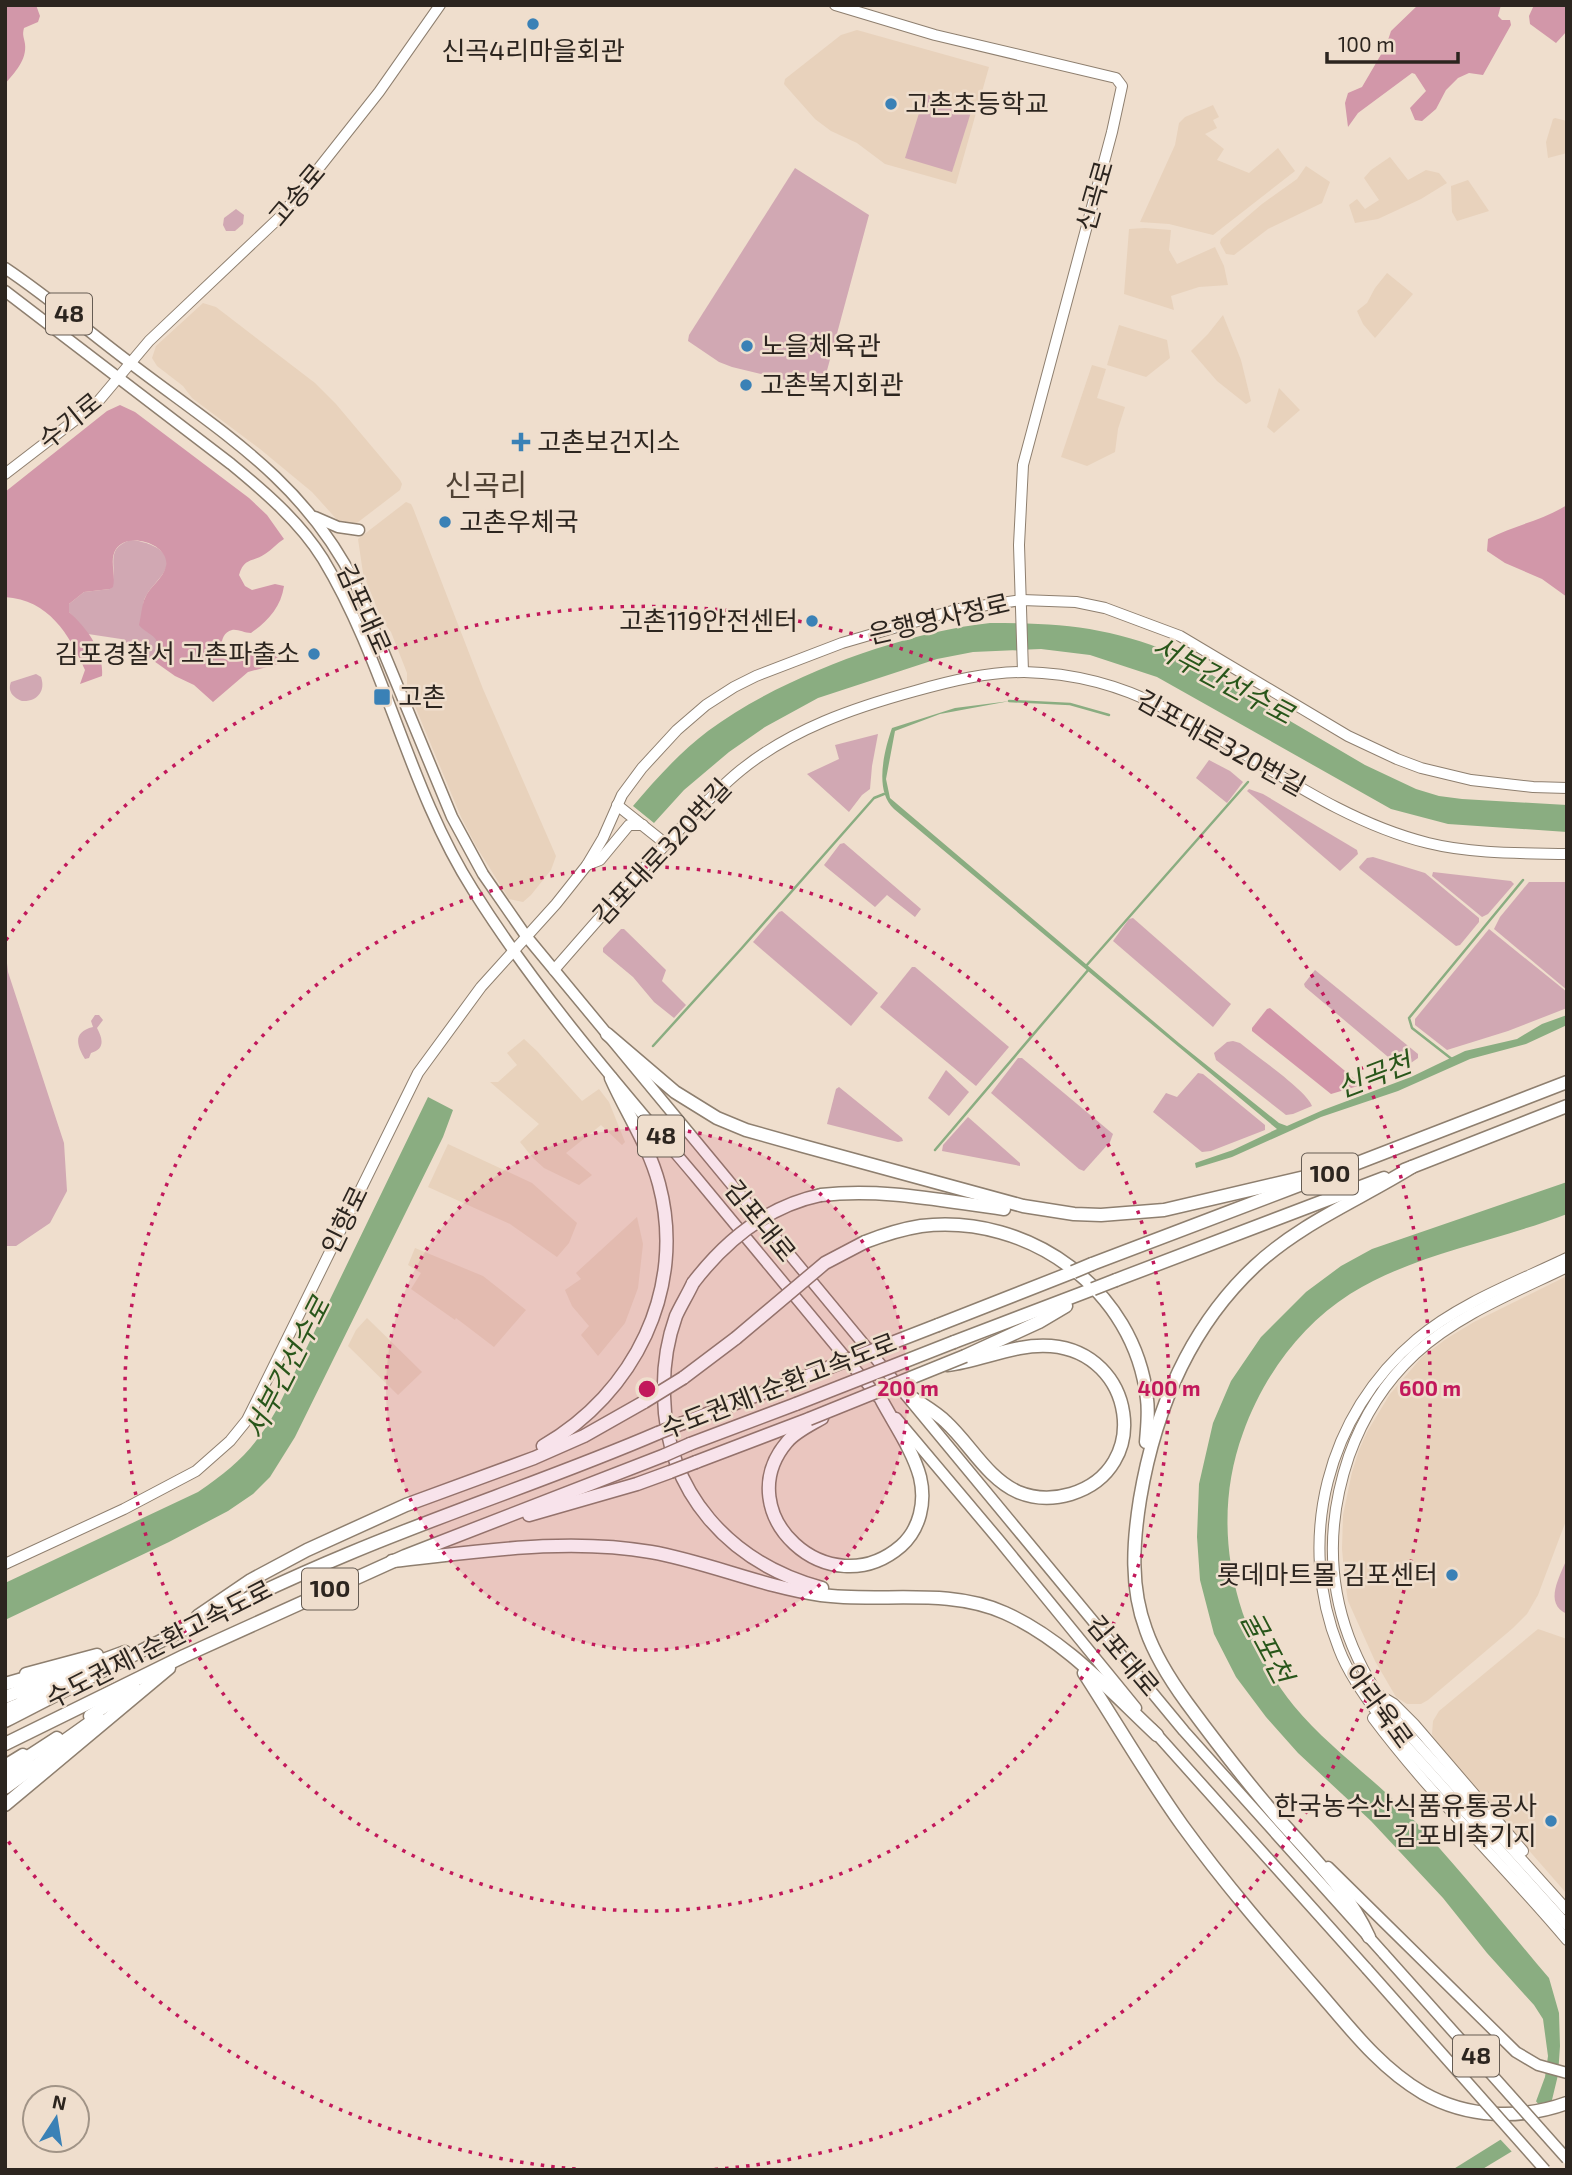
<svg xmlns="http://www.w3.org/2000/svg" width="1572" height="2175" font-family="'Exo 2','Noto Sans KR',sans-serif">
  <style>
    .built { fill: #e8d2bc }
    .green { fill: #d1a8b3 }
    .forest { fill: #d297a9 }
    .water { fill: #8aad81 }
    .pier { fill: #efdecd }
    .lines { fill: none; stroke-linecap: round; stroke-linejoin: round }
    .stream { stroke: #8aad81; stroke-width: 2.5 }
    .secondary-casing { stroke: #8e7f6f; stroke-width: 12 }
    .primary-casing { stroke: #8e7f6f; stroke-width: 13 }
    .highway-casing { stroke: #8e7f6f; stroke-width: 15 }
    .secondary { stroke: #fff; stroke-width: 10 }
    .primary { stroke: #fff; stroke-width: 10 }
    .highway { stroke: #fff; stroke-width: 12 }
    .primary-bridge-casing { stroke: #8e7f6f; stroke-width: 13; stroke-linecap: butt }
    .highway-bridge-casing { stroke: #8e7f6f; stroke-width: 15; stroke-linecap: butt }
    .primary-bridge { stroke: #fff; stroke-width: 10 }
    .highway-bridge { stroke: #fff; stroke-width: 12 }
    .ring { fill: none; stroke: #c2185b; stroke-width: 3.5; stroke-dasharray: 3.5 7 }
    .poi-dot { fill: #3a81b6; stroke: #efdecd; stroke-width: 2.5 }
    .labels { text-anchor: middle; stroke-width: 5; stroke-linejoin: round; paint-order: stroke }
    .shield { fill: #efdecd; stroke: #665c53; stroke-width: 2 }
    .shield-label { font-size: 24px; font-weight: bold; fill: #2c251f }
    .poi-label { font-size: 26px; fill: #2c251f; stroke: #efdecd; text-anchor: start }
    .street-label { font-size: 26px; fill: #2c251f; stroke: #efdecd }
    .water-label { font-size: 28px; font-style: italic; fill: #28561a; stroke: #efdecd }
    .quarter-label { font-size: 30px; fill: #514335; stroke: #efdecd }
    .centre { fill: #c2185b; stroke: #efdecd; stroke-width: 3.5 }
    .ring-label { font-size: 21px; text-anchor: middle; font-weight: bold; fill: #c2185b; stroke: #efdecd; stroke-width: 5; stroke-linejoin: round; paint-order: stroke }
  </style>
  <rect width="100%" height="100%" fill="#efdecd"/>
  <!-- built -->
  <g class="built">
    <polygon points="857,30 989,67 956,184 885,164 857,143 831,131 815,119 784,84 785,79 841,35"/>
    <polygon points="1213,105 1219,117 1213,120 1217,128 1205,134 1224,149 1217,160 1249,173 1278,148 1295,171 1213,235 1169,224 1140,222 1175,145 1179,123 1185,117"/>
    <polygon points="1555,118 1567,121 1567,153 1548,158 1546,142 1553,119"/>
    <polygon points="1390,157 1408,180 1426,170 1439,173 1447,183 1421,199 1378,219 1355,223 1349,205 1357,199 1365,209 1379,200 1364,178 1371,170"/>
    <polygon points="1306,166 1330,182 1322,203 1268,229 1234,255 1226,254 1220,243 1221,239 1262,204 1297,179"/>
    <polygon points="1468,180 1489,211 1457,221 1452,212 1451,186"/>
    <polygon points="1145,228 1171,230 1169,250 1177,264 1215,247 1224,266 1228,285 1199,287 1171,296 1174,310 1124,294 1129,229"/>
    <polygon points="1387,273 1413,294 1375,338 1363,324 1357,311 1367,303 1375,288"/>
    <polygon points="203,303 216,307 315,383 336,404 400,480 402,484 400,490 353,526 340,523 312,492 260,449 192,398 183,386 157,366 152,358 156,346"/>
    <polygon points="1223,315 1241,360 1251,401 1246,404 1217,381 1191,351 1208,334"/>
    <polygon points="1119,325 1167,340 1170,358 1146,377 1107,365"/>
    <polygon points="1092,365 1106,369 1097,398 1125,407 1118,429 1115,452 1087,466 1061,457"/>
    <polygon points="1279,388 1300,410 1274,433 1267,427"/>
    <polygon points="406,502 411,504 413,508 483,689 556,856 551,870 531,895 523,902 509,899 476,846 461,817 407,687 407,673 391,632 381,619 363,573 358,539"/>
    <polygon points="524,1039 537,1051 582,1101 599,1089 609,1102 625,1142 622,1145 601,1125 566,1153 592,1175 579,1185 544,1168 533,1158 520,1142 539,1124 490,1082 498,1082 517,1065 507,1053"/>
    <polygon points="448,1144 532,1183 577,1223 569,1243 557,1257 510,1224 428,1187"/>
    <polygon points="637,1217 643,1244 638,1288 625,1323 598,1356 581,1335 589,1326 572,1306 565,1290 581,1279 576,1273"/>
    <polygon points="415,1248 483,1276 526,1310 494,1347 456,1318 455,1320 411,1289 421,1273 408,1265"/>
    <polygon points="1567,1276 1567,1518 1538,1595 1527,1614 1513,1628 1428,1700 1421,1704 1407,1704 1396,1697 1375,1661 1348,1601 1345,1582 1342,1549 1343,1515 1352,1472 1359,1450 1367,1432 1390,1394 1422,1357 1446,1339 1474,1322"/>
    <polygon points="367,1318 422,1372 398,1395 348,1346 356,1330"/>
    <polygon points="1538,1629 1567,1639 1567,1894 1438,1746 1432,1734 1433,1721 1439,1711"/>
  </g>
  <!-- green -->
  <g class="green">
    <polygon points="925,94 972,109 952,172 905,158"/>
    <polygon points="795,168 869,215 822,389 732,367 719,362 688,341 689,335"/>
    <polygon points="236,209 244,215 243,224 235,231 226,231 223,225 224,218"/>
    <path d="M131,540C144,541 173,549 166,568C162,578 151,586 146,596C142,602 144,610 141,617C150,629 169,647 151,659L121,639L88,634L69,612V604L84,592L110,589C121,570 101,549 131,540Z"/>
    <path d="M36,674L41,677C46,691 37,702 22,701C14,698 7,692 11,682Z"/>
    <polygon points="878,734 872,766 870,789 862,795 849,812 807,774 839,759 835,745"/>
    <polygon points="1209,760 1230,771 1243,782 1227,803 1196,778"/>
    <polygon points="1249,789 1263,794 1357,850 1358,854 1340,871 1247,791"/>
    <polygon points="844,843 921,909 915,917 887,895 875,907 826,867 824,865 840,844"/>
    <polygon points="1373,857 1425,873 1479,918 1479,922 1460,945 1456,946 1360,869 1359,867 1367,858"/>
    <polygon points="1433,872 1511,881 1514,884 1488,914 1482,917 1432,876"/>
    <polygon points="1529,882 1567,882 1567,990 1494,929 1500,917"/>
    <polygon points="782,911 878,993 851,1026 753,942 779,912"/>
    <polygon points="1133,918 1231,1004 1213,1027 1113,941 1129,919"/>
    <polygon points="621,929 624,929 666,970 662,981 686,1005 674,1018 654,1002 633,977 603,952 603,948"/>
    <polygon points="1489,929 1567,992 1567,1008 1508,1031 1447,1050 1415,1025 1415,1019"/>
    <polygon points="5,946 8,972 64,1143 67,1191 50,1223 16,1246 5,1246"/>
    <polygon points="912,967 915,967 1009,1047 976,1086 880,1007"/>
    <polygon points="1315,970 1418,1054 1418,1058 1405,1067 1400,1067 1305,987 1304,984"/>
    <path d="M95,1015H99L103,1020L97,1028C103,1039 105,1049 91,1053L89,1058L85,1059C77,1046 72,1032 93,1027L91,1021Z"/>
    <path d="M1233,1041L1240,1043C1255,1055 1307,1091 1312,1106L1293,1114L1286,1115L1216,1060L1214,1053L1227,1042Z"/>
    <polygon points="1018,1058 1022,1058 1113,1134 1110,1142 1084,1171 1079,1169 991,1093"/>
    <polygon points="946,1070 969,1092 949,1116 928,1098"/>
    <polygon points="1198,1073 1203,1074 1265,1125 1265,1130 1211,1151 1202,1152 1153,1112 1166,1093 1177,1097"/>
    <polygon points="839,1087 902,1138 903,1141 898,1142 827,1124 836,1089"/>
    <polygon points="968,1117 1020,1163 1020,1166 942,1151 943,1145"/>
    <path d="M1567,1558V1614C1543,1603 1560,1577 1567,1558Z"/>
  </g>
  <!-- forest -->
  <g class="forest">
    <path d="M5,5H36L40,16L38,22L24,28C22,35 24,37 25,44C27,60 15,72 5,84Z"/>
    <polygon points="1418,5 1501,5 1498,16 1502,20 1510,20 1511,25 1483,75 1469,73 1458,78 1446,90 1436,109 1422,121 1415,120 1410,108 1426,91 1415,74 1412,73 1358,113 1348,127 1345,103 1348,93 1362,87 1386,46 1391,31"/>
    <polygon points="1534,5 1567,5 1567,31 1556,43 1530,24 1529,16"/>
    <path d="M120,405L135,412L249,498L267,515L284,539C277,543 272,550 265,554C254,562 244,557 239,575L245,586L252,590L275,584L284,586C281,607 268,621 251,633C244,633 238,629 232,630C220,633 220,649 223,658L227,660L240,652L261,658L275,656L285,662L248,672L213,702L194,685L175,676L151,659L157,654C162,635 148,636 139,625C141,617 142,604 145,598C149,587 164,578 166,566C170,544 128,531 116,549C109,560 116,574 113,587L110,589L84,592L69,604V612C87,628 104,651 102,676L80,684L85,670C69,634 49,600 5,597V492L107,411Z"/>
    <path d="M1567,505V597L1542,579L1505,563L1487,551L1488,539C1514,525 1542,521 1567,505Z"/>
    <polygon points="1270,1008 1357,1081 1358,1086 1331,1094 1252,1031 1252,1028 1267,1009"/>
  </g>
  <!-- water -->
  <g class="water">
    <path d="M990,623C1063,623 1115,627 1183,658L1365,765L1416,789L1439,796L1462,799L1567,805V832L1448,824L1391,809L1157,677L1090,655L1041,649L973,652L937,659L818,698L765,727L729,752L684,790L654,823L633,806C656,779 680,752 708,731C781,677 900,633 990,623Z"/>
    <path d="M1010,701L940,714L895,731L886,779L890,798L1179,1043L1279,1123L1287,1126L1323,1110L1411,1077L1465,1051L1517,1039L1542,1024L1567,1015V1025L1526,1044L1470,1059L1398,1091L1321,1117L1232,1157L1196,1168L1195,1163L1233,1150L1277,1129L894,809C874,791 884,751 892,728L955,708Z"/>
    <path d="M428,1097L453,1110L443,1137L295,1437L270,1477L253,1494L228,1511L169,1542L5,1620V1583L198,1492C235,1467 255,1448 277,1409Z"/>
    <path d="M1567,1182V1214C1495,1242 1416,1253 1350,1294C1300,1326 1263,1377 1243,1433C1209,1525 1233,1631 1294,1706C1327,1746 1372,1777 1408,1814C1458,1866 1502,1923 1549,1978L1559,2013L1560,2046L1558,2075L1551,2104L1524,2144L1481,2170H1452L1516,2130L1531,2115L1545,2077L1548,2056L1543,2019L1534,2005L1487,1953L1443,1898L1371,1821L1298,1753L1266,1717L1236,1677L1214,1634L1200,1580L1197,1537L1199,1484L1213,1423L1231,1381L1261,1337L1306,1292L1341,1266L1372,1249Z"/>
  </g>
  <!-- pier -->
  <polygon class="pier" points="1534,2099 1550,2117 1549,2120 1543,2130 1533,2141 1514,2154 1499,2138 1525,2117"/>
  <g class="lines">
    <!-- stream -->
    <g class="stream">
      <polyline points="1009,701 1070,704 1109,715"/>
      <polyline points="1086,966 1248,782"/>
      <polyline points="653,1046 741,949 874,798 884,794"/>
      <polyline points="1453,1060 1412,1028 1409,1018 1523,880"/>
      <polyline points="935,1150 1089,969"/>
    </g>
    <!-- secondary casing -->
    <g class="secondary-casing">
      <g id="secondary">
        <polyline points="835,5 935,35 1116,78 1122,86 1112,132 1023,465 1019,545 1023,672"/>
        <polyline points="5,474 96,404 149,341 281,216 379,92 440,5"/>
        <polyline points="617,805 666,844"/>
        <polyline points="587,865 600,860 629,825 643,825"/>
        <path d="M554,970C596,922 638,873 682,827C701,807 720,787 741,770C792,729 853,708 915,691C950,681 987,672 1024,672C1073,673 1120,685 1164,708C1251,752 1331,819 1428,843C1472,854 1521,853 1567,854"/>
        <path d="M1567,1258C1517,1282 1460,1303 1417,1339C1327,1414 1295,1540 1339,1649C1348,1673 1365,1696 1380,1717L1567,1925"/>
        <path d="M1567,1267C1516,1292 1457,1315 1415,1354C1385,1382 1363,1417 1349,1456C1316,1553 1334,1640 1396,1720L1567,1910"/>
        <polyline points="5,1564 124,1509 196,1471 230,1441 247,1420 256,1402 418,1073 481,987 556,904 587,865 603,838 622,795 642,768 677,730 706,705 734,687 756,676 842,643 959,609 1022,600 1076,602 1105,608 1180,636 1348,736 1397,759 1421,768 1471,780 1533,787 1567,788"/>
        <polyline points="1379,1695 1394,1704 1414,1724 1523,1851"/>
        <path d="M1373,1718C1432,1797 1504,1865 1567,1940"/>
      </g>
    </g>
    <!-- primary casing -->
    <g class="primary-casing">
      <g id="primary">
        <path d="M5,268C50,298 90,333 133,365C221,432 303,480 355,583L452,817L483,874L526,936L1184,1731L1384,1954"/>
        <path d="M5,291L231,464C265,492 300,522 323,559C386,663 408,788 473,890C537,992 617,1084 695,1176C757,1250 818,1324 879,1398"/>
        <polyline points="315,517 338,527 359,530"/>
        <polyline points="896,1418 998,1539 1136,1708"/>
        <polyline points="1152,1729 1367,1969"/>
        <polyline points="1328,1867 1516,2052 1538,2065 1567,2073"/>
      </g>
    </g>
    <!-- highway casing -->
    <g class="highway-casing">
      <g id="highway">
        <polyline points="607,1034 675,1092 717,1118 746,1130 803,1146 1023,1206 1074,1214 1101,1215 1164,1210 1348,1167"/>
        <polyline points="1342,1169 1567,1082"/>
        <polyline points="1404,1170 1567,1106"/>
        <path d="M821,1195C885,1188 942,1201 1004,1209"/>
        <path d="M865,1242C883,1235 902,1229 921,1226C1029,1213 1135,1290 1147,1399C1149,1413 1147,1428 1146,1442"/>
        <polyline points="1092,1264 1305,1183"/>
        <polyline points="1116,1280 1384,1178"/>
        <path d="M693,1283C688,1294 681,1305 676,1316C667,1341 663,1369 664,1396C666,1493 730,1563 822,1588"/>
        <polyline points="938,1325 1073,1272"/>
        <polyline points="954,1342 1093,1289"/>
        <polyline points="965,1356 1039,1322 1066,1306"/>
        <polyline points="683,1378 736,1338"/>
        <path d="M907,1394C919,1403 935,1411 946,1422C970,1444 987,1478 1018,1492C1035,1499 1054,1499 1071,1494C1153,1469 1135,1353 1051,1346C1015,1343 982,1361 947,1365"/>
        <path d="M822,1418C810,1425 795,1432 787,1442C727,1513 829,1608 901,1546C920,1529 926,1502 920,1477C913,1451 895,1425 882,1401"/>
        <polyline points="683,1423 781,1386"/>
        <polyline points="690,1444 796,1404"/>
        <path d="M543,1446C634,1394 687,1289 659,1184C649,1146 627,1114 611,1078"/>
        <polyline points="696,1462 809,1419"/>
        <polyline points="529,1515 637,1484 670,1472"/>
        <path d="M392,1561C478,1552 565,1537 651,1552C708,1562 763,1587 821,1595C881,1603 947,1587 1005,1613C1065,1640 1110,1691 1157,1735"/>
        <polyline points="198,1616 251,1580 307,1550 406,1505 534,1458 584,1436 644,1402"/>
        <polyline points="76,1670 125,1652"/>
        <path d="M1084,1673C1117,1724 1147,1776 1182,1825C1224,1883 1270,1936 1317,1990C1349,2027 1380,2068 1423,2093C1467,2118 1520,2120 1567,2103"/>
        <polyline points="26,1674 97,1655"/>
        <polyline points="5,1684 33,1676"/>
        <polyline points="26,1685 68,1671"/>
        <polyline points="5,1697 33,1686"/>
        <polyline points="23,1698 84,1672"/>
        <polyline points="5,1710 32,1699"/>
        <polyline points="90,1716 134,1688"/>
        <path d="M5,1721C118,1663 230,1603 348,1554C450,1511 556,1477 658,1433"/>
        <polyline points="5,1744 184,1656 405,1556 665,1455"/>
        <polyline points="53,1749 98,1717"/>
        <polyline points="20,1762 57,1738"/>
        <polyline points="5,1766 23,1755"/>
        <polyline points="5,1777 27,1762"/>
        <polyline points="5,1788 60,1748"/>
        <polyline points="5,1805 169,1668"/>
        <path d="M1369,1937C1348,1890 1309,1854 1276,1816C1245,1780 1215,1741 1187,1703C1171,1681 1155,1656 1146,1630C1130,1587 1133,1543 1140,1499C1155,1410 1189,1328 1255,1266C1301,1223 1359,1200 1412,1167"/>
      </g>
    </g>
    <!-- secondary -->
    <use href="#secondary" class="secondary"/>
    <!-- primary -->
    <use href="#primary" class="primary"/>
    <!-- highway -->
    <use href="#highway" class="highway"/>
    <!-- primary-bridge casing -->
    <g class="primary-bridge-casing">
      <g id="primary-bridge">
        <polyline points="1384,1954 1567,2159"/>
        <polyline points="1367,1969 1545,2170"/>
      </g>
    </g>
    <!-- highway-bridge casing -->
    <g class="highway-bridge-casing">
      <g id="highway-bridge">
        <polyline points="1073,1272 1092,1264"/>
        <path d="M693,1283C726,1240 768,1206 821,1195"/>
        <polyline points="1093,1289 1116,1280"/>
        <polyline points="736,1338 825,1263 865,1242"/>
        <polyline points="781,1386 938,1325"/>
        <polyline points="644,1402 683,1378"/>
        <polyline points="796,1404 954,1342"/>
        <polyline points="809,1419 965,1356"/>
        <polyline points="658,1433 683,1423"/>
        <polyline points="665,1455 690,1444"/>
        <polyline points="670,1472 696,1462"/>
      </g>
    </g>
    <!-- primary-bridge -->
    <use href="#primary-bridge" class="primary-bridge"/>
    <!-- highway-bridge -->
    <use href="#highway-bridge" class="highway-bridge"/>
  </g>
  <!-- distance rings -->
  <circle cx="647" cy="1389" r="261" fill="#c2185b" fill-opacity=".12"/>
  <g class="ring">
    <circle cx="647" cy="1389" r="261"/>
    <circle cx="647" cy="1389" r="522"/>
    <path d="M586 2170A783 783 0 0 1 6 1838M6 940A783 783 0 1 1 708 2170"/>
  </g>
  <!-- markers -->
  <g class="poi-dot">
    <circle cx="533" cy="24" r="7"/>
    <circle cx="891" cy="104" r="7"/>
    <circle cx="747" cy="346" r="7"/>
    <circle cx="746" cy="385" r="7"/>
    <path d="M517.5 431.5h7v7h7v7h-7v7h-7v-7h-7v-7h7z"/>
    <circle cx="445" cy="522" r="7"/>
    <circle cx="812" cy="621" r="7"/>
    <circle cx="314" cy="654" r="7"/>
    <rect x="373" y="688" width="18" height="18" rx="3.5"/>
    <circle cx="1452" cy="1575" r="7"/>
    <circle cx="1551" cy="1821" r="7"/>
  </g>
  <g class="labels">
    <!-- shield labels -->
    <g class="shield">
      <rect x="46" y="293.5" width="46" height="41" rx="5"/>
      <rect x="638" y="1115.5" width="46" height="41" rx="5"/>
      <rect x="1302" y="1153.5" width="56" height="41" rx="5"/>
      <rect x="302" y="1568.5" width="56" height="41" rx="5"/>
      <rect x="1453" y="2035.5" width="46" height="41" rx="5"/>
    </g>
    <g class="shield-label">
      <text x="69" y="322">48</text>
      <text x="661" y="1144">48</text>
      <text x="1330" y="1182">100</text>
      <text x="330" y="1597">100</text>
      <text x="1476" y="2064">48</text>
    </g>
    <!-- poi labels -->
    <g class="poi-label">
      <text x="533" y="60" text-anchor="middle">신곡4리마을회관</text>
      <text x="905" y="113">고촌초등학교</text>
      <text x="761" y="355">노을체육관</text>
      <text x="760" y="394">고촌복지회관</text>
      <text x="537" y="451">고촌보건지소</text>
      <text x="459" y="531">고촌우체국</text>
      <text x="798" y="630" text-anchor="end">고촌119안전센터</text>
      <text x="300" y="663" text-anchor="end">김포경찰서 고촌파출소</text>
      <text x="398" y="706">고촌</text>
      <text x="1438" y="1584" text-anchor="end">롯데마트몰 김포센터</text>
      <text x="1537" y="1815" text-anchor="end">한국농수산식품유통공사<tspan x="1537" dy="30">김포비축기지</tspan></text>
    </g>
    <!-- street labels -->
    <g class="street-label">
      <text transform="translate(297 195) rotate(-50)" y="9">고송로</text>
      <text transform="translate(1095 196) rotate(-74)" y="9">신곡로</text>
      <text transform="translate(70 421) rotate(-39)" y="9">수기로</text>
      <text transform="translate(364 609) rotate(66)" y="9">김포대로</text>
      <text transform="translate(939 619) rotate(-13)" y="9">은행영사정로</text>
      <text transform="translate(1221 743) rotate(29)" y="9">김포대로320번길</text>
      <text transform="translate(662 852) rotate(-47)" y="9">김포대로320번길</text>
      <text transform="translate(345 1220) rotate(-64)" y="9">인향로</text>
      <text transform="translate(760 1221) rotate(51)" y="9">김포대로</text>
      <text transform="translate(779 1386) rotate(-21)" y="9">수도권제1순환고속도로</text>
      <text transform="translate(159 1644) rotate(-27)" y="9">수도권제1순환고속도로</text>
      <text transform="translate(1123 1656) rotate(50)" y="9">김포대로</text>
      <text transform="translate(1379 1706) rotate(54)" y="9">아라육로</text>
    </g>
    <!-- water labels -->
    <g class="water-label">
      <text transform="translate(1223 680) rotate(28)" y="10">서부간선수로</text>
      <text transform="translate(1374 1075) rotate(-21)" y="10">신곡천</text>
      <text transform="translate(287 1368) rotate(-63)" y="10">서부간선수로</text>
      <text transform="translate(1267 1647) rotate(62)" y="10">굴포천</text>
    </g>
    <!-- quarter labels -->
    <g class="quarter-label">
      <text x="486" y="496">신곡리</text>
    </g>
  </g>
  <circle cx="647" cy="1389" r="10" class="centre"/>
  <g class="ring-label">
    <text x="908" y="1396">200 m</text>
    <text x="1169" y="1396">400 m</text>
    <text x="1430" y="1396">600 m</text>
  </g>
  <!-- border -->
  <rect width="1572" height="2175" fill="none" stroke="#2c251f" stroke-width="14"/>
  <!-- north arrow -->
  <g transform="translate(56 2119) rotate(12)"><circle r="33" fill="#efdecd" stroke="#a19487" stroke-width="2"/>
  <path d="M0-5L12 26L0 18L-12 26Z" fill="#3a81b6"/>
  <text y="-10" font-size="19" font-weight="bold" text-anchor="middle" fill="#2c251f">N</text>
  </g>
  <!-- scale -->
  <path d="M1327 52v10h131v-10" fill="none" stroke="#2c251f" stroke-width="3.5"/>
  <text x="1338" y="52" font-size="21" fill="#2c251f" stroke="#efdecd" stroke-width="5" paint-order="stroke">100 m</text>
</svg>
